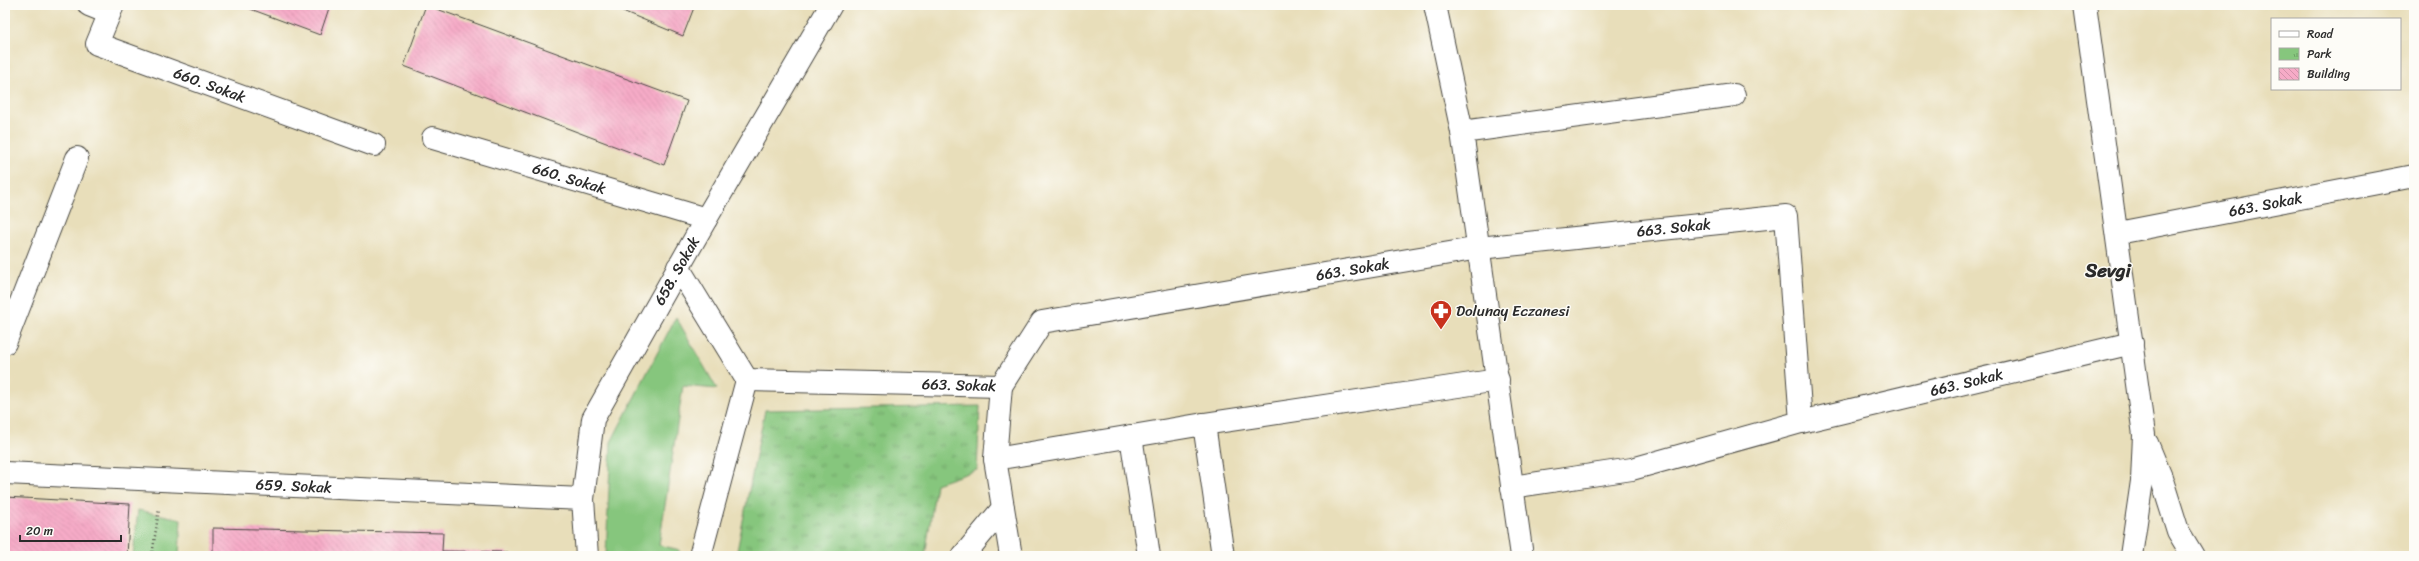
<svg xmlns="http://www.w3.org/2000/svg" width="2419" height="561" font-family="Sriracha,sans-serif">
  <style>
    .grass { fill: #86c67d; stroke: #587854 }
    .park { fill: url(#park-tufts); stroke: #587854 }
    .building { fill: url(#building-back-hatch) }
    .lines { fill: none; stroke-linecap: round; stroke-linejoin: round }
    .street-casing { stroke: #474640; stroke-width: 24 }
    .secondary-casing { stroke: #474640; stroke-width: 24 }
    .path { stroke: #474640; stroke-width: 2.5; stroke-dasharray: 1 3; stroke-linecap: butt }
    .street { stroke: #fff; stroke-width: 22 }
    .secondary { stroke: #fff; stroke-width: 22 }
    .labels { text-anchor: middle; stroke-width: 3; stroke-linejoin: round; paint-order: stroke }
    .street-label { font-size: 15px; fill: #2b2b2b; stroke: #fdfcf7 }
    .poi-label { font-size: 15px; fill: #2b2b2b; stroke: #fdfcf7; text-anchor: start }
    .district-label { font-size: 19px; font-weight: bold; fill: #2b2b2b; stroke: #fdfcf7 }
  </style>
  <defs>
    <pattern id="park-tufts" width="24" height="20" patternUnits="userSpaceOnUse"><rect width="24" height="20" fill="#86c67d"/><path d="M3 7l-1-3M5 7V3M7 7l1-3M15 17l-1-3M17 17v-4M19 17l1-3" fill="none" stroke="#6ea167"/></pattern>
    <pattern id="building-back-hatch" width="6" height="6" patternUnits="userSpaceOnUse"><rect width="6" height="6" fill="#f6abc7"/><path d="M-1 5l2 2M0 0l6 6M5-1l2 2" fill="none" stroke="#d393ab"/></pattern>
  </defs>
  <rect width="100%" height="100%" fill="#fdfcf7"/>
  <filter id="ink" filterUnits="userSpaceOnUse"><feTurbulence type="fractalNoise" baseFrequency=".025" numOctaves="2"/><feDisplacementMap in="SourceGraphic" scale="8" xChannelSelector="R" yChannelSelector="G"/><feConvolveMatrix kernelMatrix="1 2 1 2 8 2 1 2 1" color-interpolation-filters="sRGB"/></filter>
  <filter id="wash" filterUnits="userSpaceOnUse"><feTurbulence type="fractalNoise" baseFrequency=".012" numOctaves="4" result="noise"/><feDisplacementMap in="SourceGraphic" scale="16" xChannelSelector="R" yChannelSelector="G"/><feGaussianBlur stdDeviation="0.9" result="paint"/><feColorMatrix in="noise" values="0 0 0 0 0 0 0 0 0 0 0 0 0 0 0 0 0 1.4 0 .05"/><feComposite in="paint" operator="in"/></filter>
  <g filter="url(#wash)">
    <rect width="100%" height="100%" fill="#e8deba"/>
    <!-- grass -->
    <g class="grass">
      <polygon points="676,317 717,389 683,386 659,545 680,550 678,556 606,556 611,442"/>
      <polygon points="138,510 181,519 179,556 133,556"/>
    </g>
    <!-- park -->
    <polygon class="park" points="980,406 977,470 936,484 925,556 736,556 765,410"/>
    <g id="blocks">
      <!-- building -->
      <g class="building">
        <polygon points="240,5 330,5 320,35"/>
        <polygon points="426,5 687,101 664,165 404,66"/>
        <polygon points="608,5 695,5 683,36"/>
        <polygon points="5,497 130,504 127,556 5,556"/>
        <polygon points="213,528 443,533 442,551 507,552 507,556 213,556"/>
      </g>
    </g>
  </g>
  <g filter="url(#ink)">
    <use href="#blocks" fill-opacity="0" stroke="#474640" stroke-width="1"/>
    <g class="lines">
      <!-- street casing -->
      <g class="street-casing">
        <g id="street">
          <polyline points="89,5 109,13"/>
          <path id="s1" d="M113,5L97,44L374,145"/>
          <polyline points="1435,5 1462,132 1522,556"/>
          <polyline points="1462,132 1734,95"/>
          <path id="s2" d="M433,138L706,219"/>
          <path id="s3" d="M2118,233L2414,176"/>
          <polyline points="678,267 747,380 700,556"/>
          <polyline points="5,343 77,158"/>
          <path id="s4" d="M747,380L1001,386L1042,322L1479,248L1786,216L1801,422L1632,469L1512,487"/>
          <path id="s5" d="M1801,422L2132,343"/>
          <polyline points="1204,424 1223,556"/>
          <polyline points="1131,436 1149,556"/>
          <polyline points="995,459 1001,386"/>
          <path id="s6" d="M5,473L583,499"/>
          <polyline points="963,556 1003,508"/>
          <polyline points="1011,556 995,459 1204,424 1498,380"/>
        </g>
      </g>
      <!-- secondary casing -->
      <g class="secondary-casing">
        <g id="secondary">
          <polyline points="2085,5 2144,435 2142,481 2131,556"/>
          <polyline points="2147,443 2161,477 2178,531 2193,556"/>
          <path id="s7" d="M587,556L583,499L593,419L706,219L831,5"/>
        </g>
      </g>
      <!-- path -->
      <polyline class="path" points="152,556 159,509"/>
      <!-- street -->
      <use href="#street" class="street"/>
      <!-- secondary -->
      <use href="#secondary" class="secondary"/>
    </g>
  </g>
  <!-- icons -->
  <defs>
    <g id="pharmacy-pin" transform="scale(1.15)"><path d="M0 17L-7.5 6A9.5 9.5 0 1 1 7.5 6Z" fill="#c8321e" stroke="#fdfcf7"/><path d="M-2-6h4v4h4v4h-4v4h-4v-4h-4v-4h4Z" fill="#fff"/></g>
  </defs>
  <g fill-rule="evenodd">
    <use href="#pharmacy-pin" x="1441" y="311"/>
  </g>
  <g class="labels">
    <!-- street labels -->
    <g class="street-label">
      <text dy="5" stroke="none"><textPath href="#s1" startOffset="162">660. Sokak</textPath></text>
      <text dy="5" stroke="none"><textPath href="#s2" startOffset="142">660. Sokak</textPath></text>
      <text dy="5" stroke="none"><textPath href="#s3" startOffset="150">663. Sokak</textPath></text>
      <text dy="5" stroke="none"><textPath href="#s4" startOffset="969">663. Sokak</textPath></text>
      <text dy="5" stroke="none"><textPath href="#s4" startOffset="645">663. Sokak</textPath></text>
      <text dy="5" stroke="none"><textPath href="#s7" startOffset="308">658. Sokak</textPath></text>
      <text dy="5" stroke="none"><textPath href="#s5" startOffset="170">663. Sokak</textPath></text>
      <text dy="5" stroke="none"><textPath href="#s4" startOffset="212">663. Sokak</textPath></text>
      <text dy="5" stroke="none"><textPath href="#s6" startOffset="289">659. Sokak</textPath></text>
    </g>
    <!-- poi labels -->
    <g class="poi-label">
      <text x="1456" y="316">Dolunay Eczanesi</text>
    </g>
    <!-- district labels -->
    <g class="district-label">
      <text x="2108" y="277">Sevgi</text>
    </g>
  </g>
  <!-- margin -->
  <rect width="2419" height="561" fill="none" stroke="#fdfcf7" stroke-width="20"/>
  <!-- legend -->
  <rect x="2271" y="18" width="130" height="72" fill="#fdfcf7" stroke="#a9a8a5"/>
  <rect x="2279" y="31" width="20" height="6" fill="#ffffff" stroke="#a9a8a5"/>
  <text x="2307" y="38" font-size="12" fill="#2b2b2b">Road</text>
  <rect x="2279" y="48" width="20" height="12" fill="url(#park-tufts)" stroke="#a9a8a5"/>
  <text x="2307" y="58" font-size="12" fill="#2b2b2b">Park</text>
  <rect x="2279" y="68" width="20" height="12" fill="url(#building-back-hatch)" stroke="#a9a8a5"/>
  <text x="2307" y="78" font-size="12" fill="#2b2b2b">Building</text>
  <!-- scale -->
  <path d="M20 535v6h101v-6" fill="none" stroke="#2b2b2b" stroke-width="2"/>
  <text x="26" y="535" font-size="12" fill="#2b2b2b" stroke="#fdfcf7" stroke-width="3" paint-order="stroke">20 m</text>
</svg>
